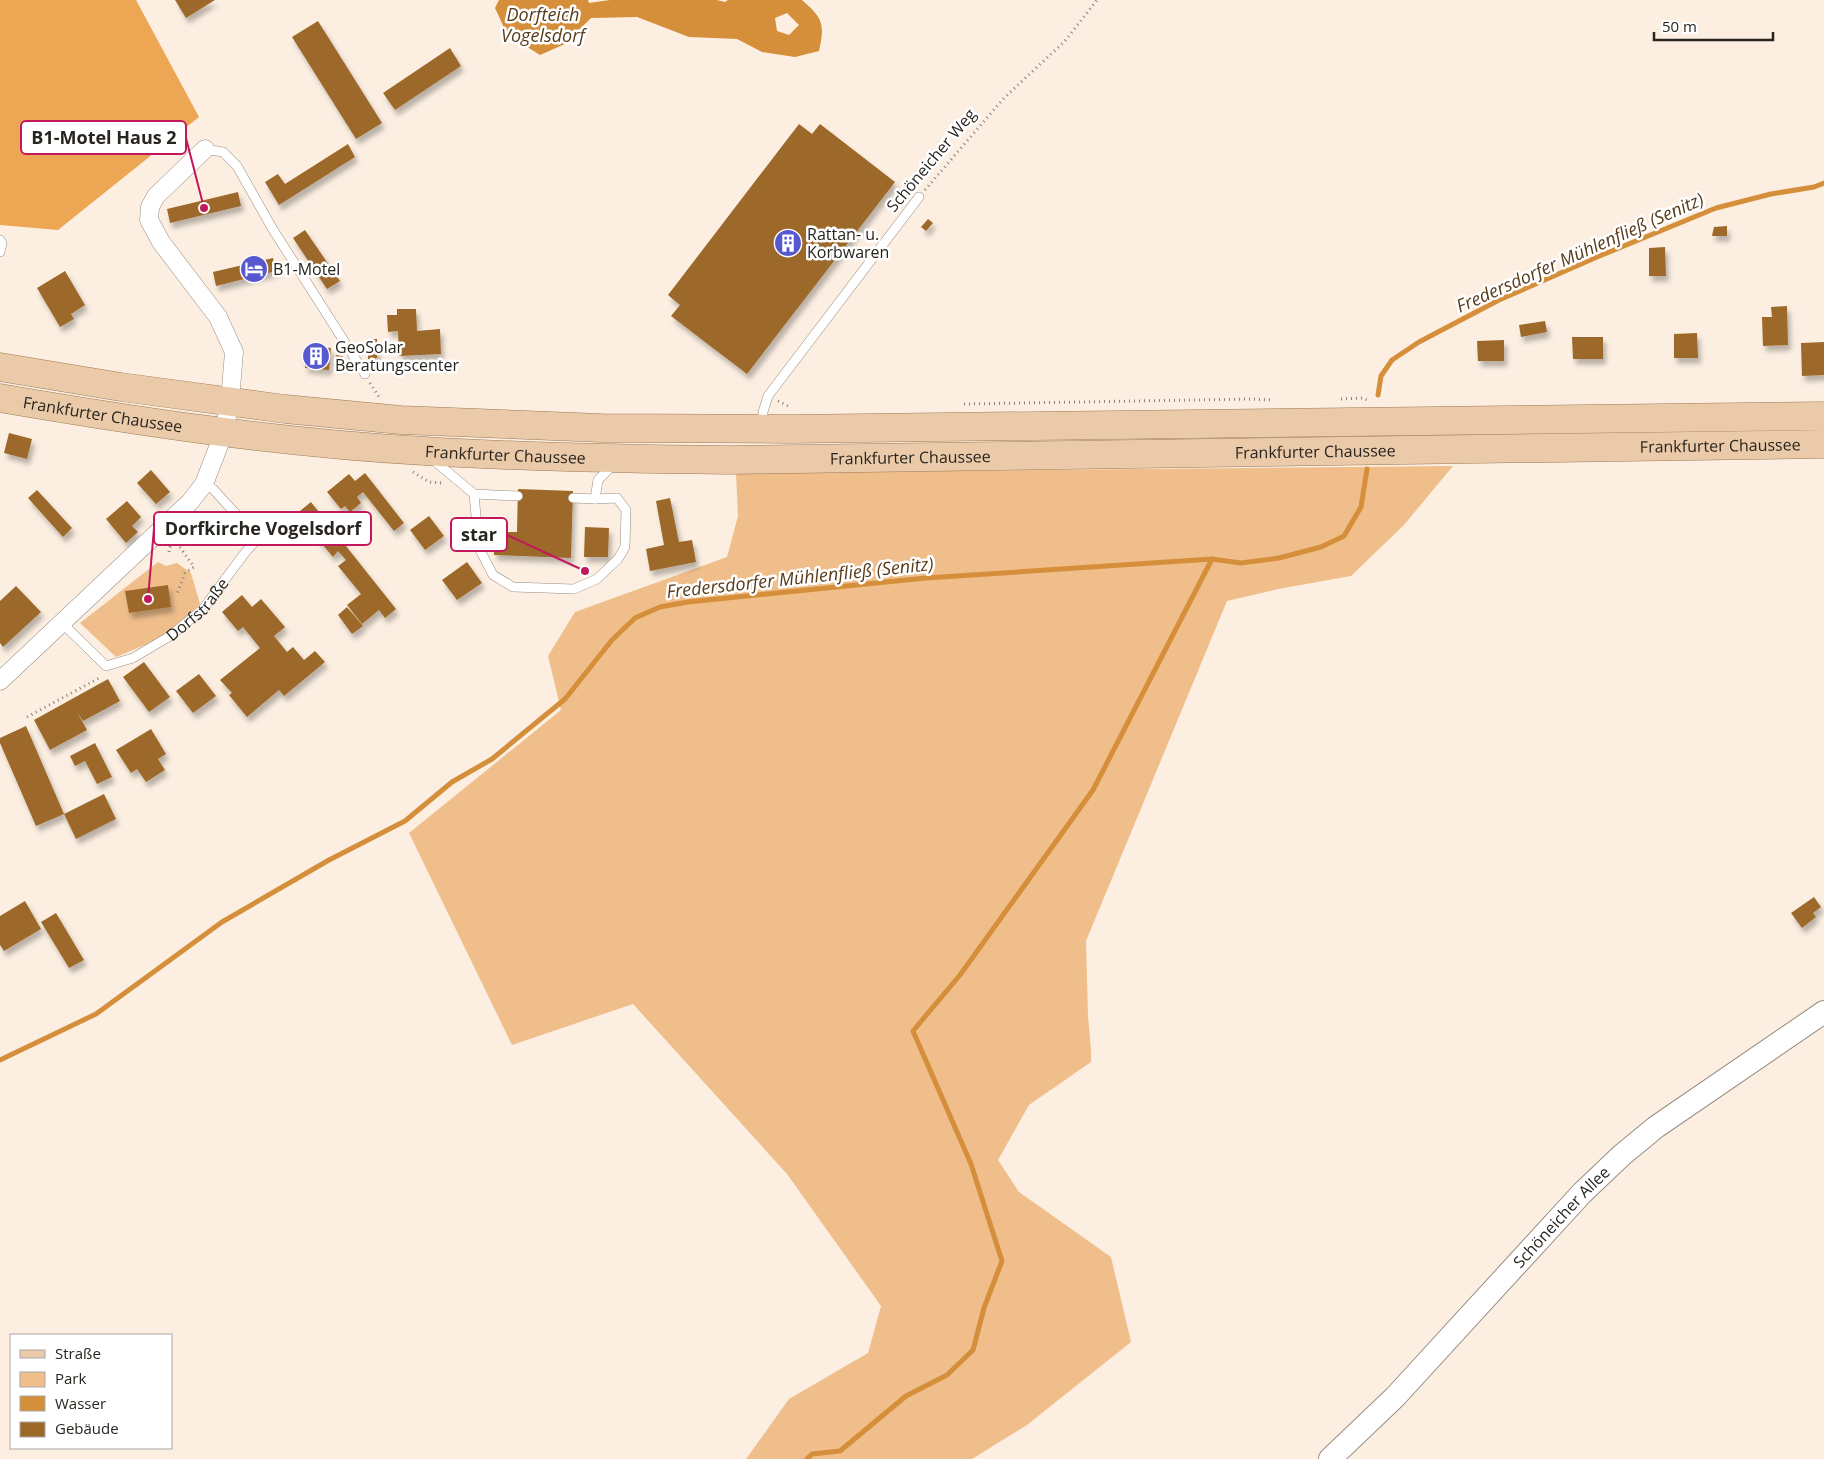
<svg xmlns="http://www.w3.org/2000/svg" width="1824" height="1459" font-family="'Open Sans',sans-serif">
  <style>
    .green { fill: #efbe8b }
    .forest { fill: #eda654 }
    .water { fill: #d58f3b; fill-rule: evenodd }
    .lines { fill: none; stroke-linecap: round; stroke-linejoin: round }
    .stream { stroke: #d58f3b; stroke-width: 5 }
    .building { fill: #9d6929; filter: url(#shadow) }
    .service-casing { stroke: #988d81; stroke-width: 10 }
    .minor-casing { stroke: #988d81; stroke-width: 19 }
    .tertiary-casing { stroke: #988d81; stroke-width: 24 }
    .primary-casing { stroke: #9d7953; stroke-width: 29 }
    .path { stroke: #898078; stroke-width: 3; stroke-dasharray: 1 4; stroke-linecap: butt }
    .service { stroke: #fff; stroke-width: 9 }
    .minor { stroke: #fff; stroke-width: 18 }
    .tertiary { stroke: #fff; stroke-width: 22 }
    .primary { stroke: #eacaa9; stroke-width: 28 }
    .labels { text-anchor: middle; stroke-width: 5; stroke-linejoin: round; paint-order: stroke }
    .street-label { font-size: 16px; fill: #28241f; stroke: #fff }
    .poi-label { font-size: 16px; fill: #28241f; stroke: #fff; text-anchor: start }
    .water-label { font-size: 18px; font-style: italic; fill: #583b19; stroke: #fff }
    .leader { fill: none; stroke: #c2185b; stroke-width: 2 }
    .callout-dot { fill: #c2185b; stroke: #fff; stroke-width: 2 }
    .callout { fill: #fff; stroke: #c2185b; stroke-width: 2 }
    .callout-label { font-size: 18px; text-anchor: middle; font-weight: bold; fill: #28241f }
  </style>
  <defs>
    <filter id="shadow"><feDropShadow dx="3" dy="5.5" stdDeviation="2.5" flood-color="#0004"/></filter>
  </defs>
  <rect width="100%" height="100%" fill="#fcefe2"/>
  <!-- green -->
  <g class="green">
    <polygon points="1453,466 1403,526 1351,576 1278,589 1227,601 1086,941 1088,1016 1091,1050 1091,1062 1029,1105 998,1160 1019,1192 1111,1257 1131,1342 1027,1425 972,1459 746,1459 789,1399 868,1353 881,1306 787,1174 633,1004 512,1045 409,833 561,710 548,656 575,612 727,557 738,516 736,473"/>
    <polygon points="158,562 166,566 177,563 191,573 200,604 171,634 116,657 80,623"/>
  </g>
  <!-- forest -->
  <polygon class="forest" points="0,0 136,0 199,117 58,230 0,225"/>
  <!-- water -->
  <path class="water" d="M499,0H588L589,3L610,0H717L725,2L728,0H802C823,18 825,24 819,51L795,57L762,52L737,39L689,37L637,17L591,18L565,44L540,55L507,34L495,8ZM787,13L799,25L789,35L777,31L775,18Z"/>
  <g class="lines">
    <!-- stream -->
    <g class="stream">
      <polyline points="1378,395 1381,376 1392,360 1419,342 1499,300 1597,257 1716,208 1771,194 1814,187 1824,183"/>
      <polyline points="0,1060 96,1014 222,922 329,860 405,821 452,782 492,759 565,699 612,640 635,618 660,607 688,602 926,578 1212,559 1241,563 1279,558 1321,547 1344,536 1361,507 1367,469"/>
      <polyline points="807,1459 812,1454 840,1451 906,1396 947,1375 973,1350 984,1308 1002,1261 971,1164 913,1031 960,975 1093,790 1212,559"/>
    </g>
  </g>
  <!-- building -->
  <g class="building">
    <polygon points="175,0 215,0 186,18"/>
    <polygon points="318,21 382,123 356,139 292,37"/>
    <polygon points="450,48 461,66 395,110 383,93"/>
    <polygon points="799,124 812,134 820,124 895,182 747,374 671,316 680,305 668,295"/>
    <polygon points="348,144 355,157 279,205 265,182 278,174 285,184"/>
    <polygon points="238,192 241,206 170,223 167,209"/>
    <polygon points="928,219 933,223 926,231 921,227"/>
    <polygon points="1727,226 1727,236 1712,236 1714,227"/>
    <polygon points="305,230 340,281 327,289 293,238"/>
    <polygon points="1665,247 1666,276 1649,276 1649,248"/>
    <polygon points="273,258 276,271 216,286 213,272"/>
    <polygon points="65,271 85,305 71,314 74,319 60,327 37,288"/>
    <polygon points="1787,306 1788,345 1763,346 1762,317 1772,317 1771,307"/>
    <polygon points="397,309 416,309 417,331 440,329 441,354 399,356 398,331 388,332 387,315 397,315"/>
    <polygon points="1545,321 1547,332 1521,337 1519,325"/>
    <polygon points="1697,333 1698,358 1674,358 1674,334"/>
    <polygon points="1572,337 1603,337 1603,359 1573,359"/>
    <polygon points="368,339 377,339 377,358 368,359"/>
    <polygon points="1504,340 1504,361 1478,361 1477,341"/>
    <polygon points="1824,342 1824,375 1802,376 1801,343"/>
    <polygon points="307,345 331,348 329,370 305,368 306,360 302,360 302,353 307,353"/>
    <polygon points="336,355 343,356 342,366 334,365"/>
    <polygon points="9,433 32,439 27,459 4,453"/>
    <polygon points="151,470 170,492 156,504 137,483"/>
    <polygon points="365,473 404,523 394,531 363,492 357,497 361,503 350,512 345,506 341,509 327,492 349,474 355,481"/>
    <polygon points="518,489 573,491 571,558 494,555 494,532 517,532"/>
    <polygon points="37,490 72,528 63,537 28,498"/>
    <polygon points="670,498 679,542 692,540 696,562 650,571 646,549 664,545 656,501"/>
    <polygon points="127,501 141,517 132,526 138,532 126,543 106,519"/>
    <polygon points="311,502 396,609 385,618 379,610 362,624 347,605 361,594 338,566 346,560 338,551 333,557 307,526 306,528 295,515"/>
    <polygon points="429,516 444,536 425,550 410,530"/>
    <polygon points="585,527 609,528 608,557 584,557"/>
    <polygon points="467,562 482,583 457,600 442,580"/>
    <polygon points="168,585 171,607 129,613 125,591"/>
    <polygon points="16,586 41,612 3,647 0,643 0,601"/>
    <polygon points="242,595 252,607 261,599 285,627 274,636 287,652 293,647 304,660 315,651 325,662 284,696 279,690 247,717 229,695 232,693 220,680 260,648 243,627 238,631 222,612"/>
    <polygon points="347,607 363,626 352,634 338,615"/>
    <polygon points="144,662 170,697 149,712 123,677"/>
    <polygon points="199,674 216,696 193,713 176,691"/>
    <polygon points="108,679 120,701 83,721 77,712 87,730 50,750 34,720"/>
    <polygon points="26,726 64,814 36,826 0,743 0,738"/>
    <polygon points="151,729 166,754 158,759 165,770 146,782 137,769 131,773 116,750"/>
    <polygon points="95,743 112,777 97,784 85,761 75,766 70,756"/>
    <polygon points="104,794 116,819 76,839 64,814"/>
    <polygon points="1814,897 1821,907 1813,913 1816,917 1802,928 1791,913"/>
    <polygon points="25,901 41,929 4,951 0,945 0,916"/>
    <polygon points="56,913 84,960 69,968 41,922"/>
  </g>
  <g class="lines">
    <!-- service casing -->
    <g class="service-casing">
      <g id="service">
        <polyline points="205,149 223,152 237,166 272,228 365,374"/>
        <polyline points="0,240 2,243 0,252"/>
        <polyline points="762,425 763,412 768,396 919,197"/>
        <polyline points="431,458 474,494 518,496"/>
        <polyline points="474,494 479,548 493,575 513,587 574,589 597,579 618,559 625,547 626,510 617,498 595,499"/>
        <polyline points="573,498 595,499 598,480 613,465"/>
        <path id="s1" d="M62,623L106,666L133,658L170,636L203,609L244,554L258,538L213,489L204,484"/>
      </g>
    </g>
    <!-- minor casing -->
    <g class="minor-casing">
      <polyline id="minor" points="0,681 190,502 204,484 224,432 230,401 234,352 218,317 161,242 149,220 150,207 156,196 205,149"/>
    </g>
    <!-- tertiary casing -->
    <g class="tertiary-casing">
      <g id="tertiary">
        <path id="s2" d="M1330,1459L1395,1397L1582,1193L1622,1155L1656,1127L1824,1012"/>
      </g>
    </g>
    <!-- primary casing -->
    <g class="primary-casing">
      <g id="primary">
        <polyline points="0,367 121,387 285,409 401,420 601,428 789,429 1824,416"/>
        <path id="s3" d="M0,398C140,422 282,443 424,451C525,457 626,459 727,460L1824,444"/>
      </g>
    </g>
    <!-- path -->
    <g class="path">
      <polyline points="925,190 1004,98 1065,41 1097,0"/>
      <polyline points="370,383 379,397"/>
      <polyline points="1341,399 1363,398 1367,400"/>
      <polyline points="778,401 790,407"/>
      <polyline points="964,404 1251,399 1272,400"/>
      <polyline points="413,472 429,482 442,483"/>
      <polyline points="174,539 194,567 185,573 177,594"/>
      <polyline points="169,552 170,547 176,543"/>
      <polyline points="27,717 101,677"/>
    </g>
    <!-- service -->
    <use href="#service" class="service"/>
    <!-- minor -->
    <use href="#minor" class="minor"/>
    <!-- tertiary -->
    <use href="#tertiary" class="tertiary"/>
    <!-- primary -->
    <use href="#primary" class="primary"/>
  </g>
  <!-- icons -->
  <defs>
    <g id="building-disc" transform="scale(1.4375)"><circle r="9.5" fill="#5758d0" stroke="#fff"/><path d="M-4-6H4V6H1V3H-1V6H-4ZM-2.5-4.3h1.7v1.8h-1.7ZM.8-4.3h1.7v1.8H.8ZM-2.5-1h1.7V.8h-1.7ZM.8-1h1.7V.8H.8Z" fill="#fff"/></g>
    <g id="hotel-disc" transform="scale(1.4375)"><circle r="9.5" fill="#5758d0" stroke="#fff"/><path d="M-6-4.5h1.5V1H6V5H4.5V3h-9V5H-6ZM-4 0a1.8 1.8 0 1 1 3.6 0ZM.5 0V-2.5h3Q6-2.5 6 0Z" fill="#fff"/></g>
  </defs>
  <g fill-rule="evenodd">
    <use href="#building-disc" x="788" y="243"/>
    <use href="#hotel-disc" x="254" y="269"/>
    <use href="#building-disc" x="316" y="356"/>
  </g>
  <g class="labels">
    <!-- street labels -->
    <g class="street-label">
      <text transform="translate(931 160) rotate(-50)" y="6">Schöneicher Weg</text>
      <text dy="6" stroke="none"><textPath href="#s3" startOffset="104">Frankfurter Chaussee</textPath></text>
      <text dy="6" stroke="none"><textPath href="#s3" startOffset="1724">Frankfurter Chaussee</textPath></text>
      <text dy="6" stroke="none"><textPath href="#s3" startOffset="1319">Frankfurter Chaussee</textPath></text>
      <text dy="6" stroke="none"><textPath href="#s3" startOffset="509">Frankfurter Chaussee</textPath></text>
      <text dy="6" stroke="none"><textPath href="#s3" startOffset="914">Frankfurter Chaussee</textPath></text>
      <text dy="6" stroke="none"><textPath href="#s1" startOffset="171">Dorfstraße</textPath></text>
      <text dy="6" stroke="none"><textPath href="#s2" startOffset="335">Schöneicher Allee</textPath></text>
    </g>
    <!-- poi labels -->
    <g class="poi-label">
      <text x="807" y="240">Rattan- u.<tspan x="807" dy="18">Korbwaren</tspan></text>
      <text x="273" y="275">B1-Motel</text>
      <text x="335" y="353">GeoSolar<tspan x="335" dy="18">Beratungscenter</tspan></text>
    </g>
    <!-- water labels -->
    <g class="water-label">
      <text x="543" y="21">Dorfteich<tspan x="543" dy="21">Vogelsdorf</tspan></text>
      <text transform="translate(1580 253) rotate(-24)" y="6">Fredersdorfer Mühlenfließ (Senitz)</text>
      <text transform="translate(800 578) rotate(-6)" y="6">Fredersdorfer Mühlenfließ (Senitz)</text>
    </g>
  </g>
  <!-- callouts -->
  <path class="leader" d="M204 208L186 138M148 599L154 528M585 571L507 535"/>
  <g class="callout-dot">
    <circle cx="204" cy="208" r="5"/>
    <circle cx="148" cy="599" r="5"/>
    <circle cx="585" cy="571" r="5"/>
  </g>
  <g class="callout">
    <rect x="21" y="121" width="165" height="33" rx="5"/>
    <rect x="154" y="512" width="217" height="33" rx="5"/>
    <rect x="451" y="518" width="56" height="33" rx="5"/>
  </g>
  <g class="callout-label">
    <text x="104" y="144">B1-Motel Haus 2</text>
    <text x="263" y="535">Dorfkirche Vogelsdorf</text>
    <text x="479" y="541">star</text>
  </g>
  <!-- legend -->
  <rect x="10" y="1334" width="162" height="115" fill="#ffffff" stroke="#a9a7a5"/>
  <rect x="20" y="1350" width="25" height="8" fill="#eacaa9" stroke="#a9a7a5"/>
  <text x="55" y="1359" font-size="15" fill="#28241f">Straße</text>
  <rect x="20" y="1372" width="25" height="15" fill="#efbe8b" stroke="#a9a7a5"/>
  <text x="55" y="1384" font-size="15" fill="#28241f">Park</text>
  <rect x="20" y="1396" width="25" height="15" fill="#d58f3b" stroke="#a9a7a5"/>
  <text x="55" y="1409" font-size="15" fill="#28241f">Wasser</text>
  <rect x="20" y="1422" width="25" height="15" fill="#9d6929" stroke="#a9a7a5"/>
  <text x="55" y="1434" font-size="15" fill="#28241f">Gebäude</text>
  <!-- scale -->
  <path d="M1654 32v8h119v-8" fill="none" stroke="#28241f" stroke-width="2.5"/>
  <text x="1662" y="32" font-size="15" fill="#28241f" stroke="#ffffff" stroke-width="4" paint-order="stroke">50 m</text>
</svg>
